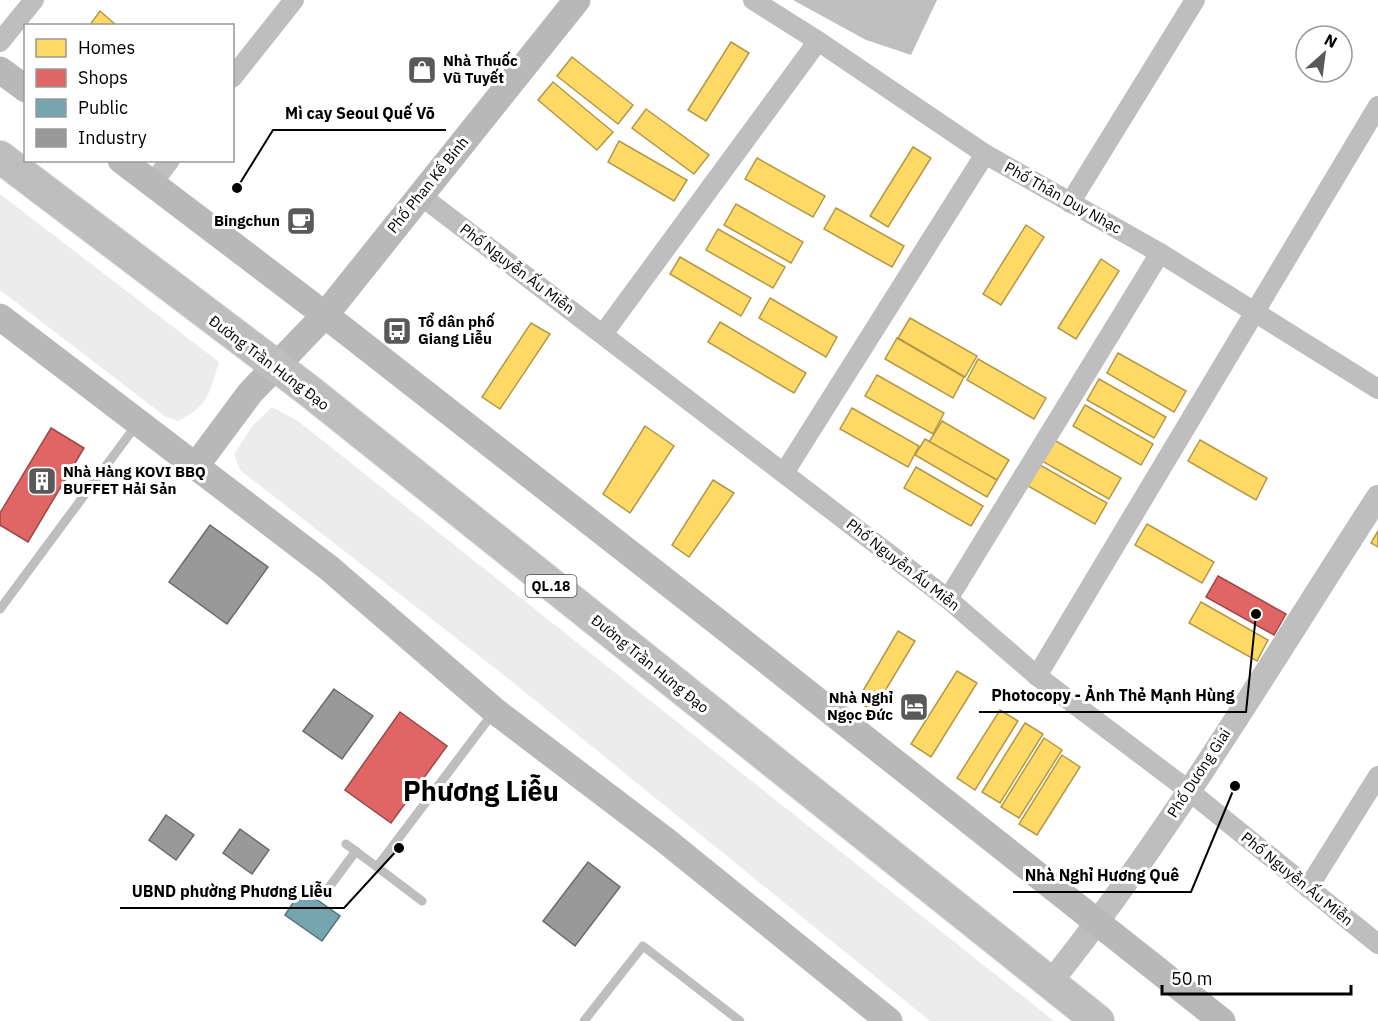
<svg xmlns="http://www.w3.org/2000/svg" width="1378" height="1021" font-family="'IBM Plex Sans',sans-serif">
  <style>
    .green { fill: #ececec }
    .water { fill: #bfbfbf }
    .homes { fill: #ffd966; stroke: #b29847; stroke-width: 1.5 }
    .shops { fill: #e06666; stroke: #9d4747; stroke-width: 1.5 }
    .public { fill: #76a5af; stroke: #53747a; stroke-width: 1.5 }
    .industry { fill: #999; stroke: #6b6b6b; stroke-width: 1.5 }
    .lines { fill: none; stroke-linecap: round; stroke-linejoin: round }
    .trunk-casing { stroke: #dbdbdb; stroke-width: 34 }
    .service { stroke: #bebebe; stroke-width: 9 }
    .minor { stroke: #bebebe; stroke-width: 20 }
    .tertiary { stroke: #bebebe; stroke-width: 24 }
    .secondary { stroke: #b8b8b8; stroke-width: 27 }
    .trunk { stroke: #bebebe; stroke-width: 32 }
    .labels { text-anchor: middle; stroke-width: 6; stroke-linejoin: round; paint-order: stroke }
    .shield { fill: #fff; stroke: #4c4c4c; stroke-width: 1.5 }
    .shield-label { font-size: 14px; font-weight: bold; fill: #000 }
    .poi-label { font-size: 15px; font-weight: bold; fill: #000; stroke: #fff; text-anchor: start }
    .street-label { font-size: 15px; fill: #000; stroke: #fff }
    .town-label { font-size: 27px; font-weight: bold; fill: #000; stroke: #fff }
    .leader { fill: none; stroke: #000; stroke-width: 2 }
    .callout-dot { fill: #000; stroke: #fff; stroke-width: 2 }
    .callout-label { font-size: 16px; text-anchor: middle; font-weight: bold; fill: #000; stroke: #fff; stroke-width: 6; stroke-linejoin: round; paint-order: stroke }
  </style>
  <rect width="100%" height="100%" fill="#fff"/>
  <!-- green -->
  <g class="green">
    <path d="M0,194L219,362C210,391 209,406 178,421L166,417L0,290Z"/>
    <polygon points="272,407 298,421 1054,1021 930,1021 510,680 240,470 234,454 253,425"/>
  </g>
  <!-- water -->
  <polygon class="water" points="793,0 937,0 911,55 866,40"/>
  <!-- homes -->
  <g class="homes">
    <polygon points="100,11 117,26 89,26"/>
    <polygon points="731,42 749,53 706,121 688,110"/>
    <polygon points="572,57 633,105 618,124 557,76"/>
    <polygon points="553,82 613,132 597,150 538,100"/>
    <polygon points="646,109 709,155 694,174 632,128"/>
    <polygon points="619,141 687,180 674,201 608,162"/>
    <polygon points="913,147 931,158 888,227 870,216"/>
    <polygon points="757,158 825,196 813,217 745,179"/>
    <polygon points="736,204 803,242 791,263 724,225"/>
    <polygon points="836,208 904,246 892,267 824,229"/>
    <polygon points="1026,225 1044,237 1001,305 983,294"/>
    <polygon points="718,229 785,267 773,288 706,250"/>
    <polygon points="680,257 751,298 741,316 670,274"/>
    <polygon points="1101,259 1119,271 1076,339 1058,328"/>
    <polygon points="770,298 837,337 826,357 759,318"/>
    <polygon points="910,318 977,356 965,377 898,338"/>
    <polygon points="720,322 806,373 794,393 708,342"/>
    <polygon points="531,323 550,334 500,409 482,397"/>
    <polygon points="897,338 964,377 953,398 885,359"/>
    <polygon points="1118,353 1186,391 1174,412 1107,373"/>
    <polygon points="978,359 1046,398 1034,419 967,380"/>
    <polygon points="877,375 944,413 933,434 865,396"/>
    <polygon points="1099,379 1166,417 1154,438 1087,400"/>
    <polygon points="1085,405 1153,444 1141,465 1073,426"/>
    <polygon points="852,408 919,446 908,467 840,429"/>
    <polygon points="942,421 1009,460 997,480 929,442"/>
    <polygon points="645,426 674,446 630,513 603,494"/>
    <polygon points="925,439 997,480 987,497 915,455"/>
    <polygon points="1054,440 1121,478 1109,499 1042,461"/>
    <polygon points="1200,440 1267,478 1256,500 1188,461"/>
    <polygon points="1040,465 1107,503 1095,524 1028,486"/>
    <polygon points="916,467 983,506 971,526 904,488"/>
    <polygon points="713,480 734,493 689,557 672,545"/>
    <polygon points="1147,524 1214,562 1202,583 1135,545"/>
    <polygon points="1378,531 1378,547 1371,543"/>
    <polygon points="1201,602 1268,640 1257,661 1189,623"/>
    <polygon points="898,631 915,641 873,711 857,701"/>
    <polygon points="957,671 977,683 931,757 911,744"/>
    <polygon points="1000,710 1018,721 975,790 957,778"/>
    <polygon points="1025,723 1043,734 1000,803 982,792"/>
    <polygon points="1044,738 1062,750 1019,818 1001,807"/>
    <polygon points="1062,755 1080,767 1037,835 1019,824"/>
  </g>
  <!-- shops -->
  <g class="shops">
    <polygon points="51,428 84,448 28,542 0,525 0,513"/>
    <polygon points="1218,576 1286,614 1274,635 1206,597"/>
    <polygon points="400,712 447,746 391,823 345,790"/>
  </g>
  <!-- public -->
  <polygon class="public" points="302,889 340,916 322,941 285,915"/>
  <!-- industry -->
  <g class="industry">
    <polygon points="210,525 268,567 227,624 169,582"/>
    <polygon points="334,689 373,716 342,759 303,731"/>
    <polygon points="166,815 194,835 176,860 149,840"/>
    <polygon points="240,829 269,850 252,874 223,853"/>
    <polygon points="588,862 620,887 575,946 543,921"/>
  </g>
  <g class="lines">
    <!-- trunk casing -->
    <g class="trunk-casing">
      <polyline id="trunk" points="0,157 308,390 1098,1021"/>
    </g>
    <!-- service -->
    <g class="service">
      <polyline points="0,609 137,424"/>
      <polyline points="346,844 377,867 493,713"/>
      <polyline points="377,867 422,901"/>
      <polyline points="324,894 356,851"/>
      <polyline points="584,1021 643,946 740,1021"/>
    </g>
    <!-- minor -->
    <g class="minor">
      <polyline points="753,0 818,41 985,154 1160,253 1378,389"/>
      <polyline points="0,42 34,0"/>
      <polyline points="232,78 294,0"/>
      <polyline points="152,184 170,160"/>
      <polyline points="420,195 948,599 1037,676 1188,790 1378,944"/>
      <polyline points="1070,203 1195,0"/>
      <polyline points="603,334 818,41"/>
      <polyline points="784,473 985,154"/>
      <polyline points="948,599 1160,253"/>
      <polyline points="1037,676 1378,106"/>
      <polyline points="1308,888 1378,776"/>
    </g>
    <!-- tertiary -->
    <path class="tertiary" d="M1050,983C1172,831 1272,660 1378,497"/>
    <!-- secondary -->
    <g class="secondary">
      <polyline points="0,70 26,89"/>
      <polyline points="121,160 325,315 719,623 1222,1021"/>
      <polyline points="0,317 329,568 495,711 665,840 889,1021"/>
      <polyline points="195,467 250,393 325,315 577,0"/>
    </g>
    <!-- trunk -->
    <use href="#trunk" class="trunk"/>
  </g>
  <!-- icons -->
  <defs>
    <g id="shop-square" transform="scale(1.5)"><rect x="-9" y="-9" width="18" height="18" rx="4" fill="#595959" stroke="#fff"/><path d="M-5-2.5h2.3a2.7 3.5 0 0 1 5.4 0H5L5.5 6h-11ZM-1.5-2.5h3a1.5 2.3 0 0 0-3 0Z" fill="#fff"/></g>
    <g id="cafe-square" transform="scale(1.5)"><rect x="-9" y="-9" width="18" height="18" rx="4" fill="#595959" stroke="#fff"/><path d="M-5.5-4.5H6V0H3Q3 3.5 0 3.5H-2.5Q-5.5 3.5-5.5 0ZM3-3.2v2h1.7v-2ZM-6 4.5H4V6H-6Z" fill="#fff"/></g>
    <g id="bus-square" transform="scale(1.5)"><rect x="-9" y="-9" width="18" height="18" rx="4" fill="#595959" stroke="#fff"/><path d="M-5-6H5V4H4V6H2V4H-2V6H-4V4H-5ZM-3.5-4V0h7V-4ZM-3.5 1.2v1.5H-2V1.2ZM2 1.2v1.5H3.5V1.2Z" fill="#fff"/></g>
    <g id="building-square" transform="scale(1.5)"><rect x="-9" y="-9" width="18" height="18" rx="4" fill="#595959" stroke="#fff"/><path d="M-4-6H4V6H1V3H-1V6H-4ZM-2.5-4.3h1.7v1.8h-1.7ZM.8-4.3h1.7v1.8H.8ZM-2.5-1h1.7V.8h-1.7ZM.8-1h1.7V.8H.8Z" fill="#fff"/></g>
    <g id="hotel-square" transform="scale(1.5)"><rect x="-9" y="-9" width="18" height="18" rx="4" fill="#595959" stroke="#fff"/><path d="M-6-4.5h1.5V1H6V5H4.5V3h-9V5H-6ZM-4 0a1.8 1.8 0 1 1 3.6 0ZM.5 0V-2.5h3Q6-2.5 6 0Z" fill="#fff"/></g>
  </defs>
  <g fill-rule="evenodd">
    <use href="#shop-square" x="422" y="70"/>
    <use href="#cafe-square" x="301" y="221"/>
    <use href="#bus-square" x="397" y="331"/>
    <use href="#building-square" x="42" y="481"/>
    <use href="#hotel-square" x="914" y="707"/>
  </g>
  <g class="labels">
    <!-- shield labels -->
    <rect class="shield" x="525.5" y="575" width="51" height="22" rx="4.5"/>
    <g class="shield-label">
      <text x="551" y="591">QL.18</text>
    </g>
    <!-- poi labels -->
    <g class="poi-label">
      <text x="443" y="66">Nhà Thuốc<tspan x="443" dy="17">Vũ Tuyết</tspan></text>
      <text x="280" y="226" text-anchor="end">Bingchun</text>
      <text x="418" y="327">Tổ dân phố<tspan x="418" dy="17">Giang Liễu</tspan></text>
      <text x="63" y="477">Nhà Hàng KOVI BBQ<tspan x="63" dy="17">BUFFET Hải Sản</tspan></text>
      <text x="893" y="703" text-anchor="end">Nhà Nghỉ<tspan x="893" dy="17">Ngọc Đức</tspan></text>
    </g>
    <!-- street labels -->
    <g class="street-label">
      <text transform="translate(428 185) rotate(-51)" y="5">Phố Phan Kế Bính</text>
      <text transform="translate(1063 198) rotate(29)" y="5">Phố Thân Duy Nhạc</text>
      <text transform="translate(517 269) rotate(37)" y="5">Phố Nguyễn Ấu Miễn</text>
      <text transform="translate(269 363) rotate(37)" y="5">Đường Trần Hưng Đạo</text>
      <text transform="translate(903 565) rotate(38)" y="5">Phố Nguyễn Ấu Miễn</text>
      <text transform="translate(650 664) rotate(39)" y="5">Đường Trần Hưng Đạo</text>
      <text transform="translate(1199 773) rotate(-57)" y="5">Phố Dương Giai</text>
      <text transform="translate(1297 879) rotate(39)" y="5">Phố Nguyễn Ấu Miễn</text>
    </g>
    <!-- town labels -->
    <g class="town-label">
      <text x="481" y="801">Phương Liễu</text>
    </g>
  </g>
  <!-- callouts -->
  <path class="leader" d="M237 188L273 130H446M1256 614L1246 712H979M1235 786L1191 892H1013M399 848L344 908H120"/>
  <g class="callout-dot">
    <circle cx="237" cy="188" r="6"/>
    <circle cx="1256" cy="614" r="6"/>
    <circle cx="1235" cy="786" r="6"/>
    <circle cx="399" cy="848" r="6"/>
  </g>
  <g class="callout-label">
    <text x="360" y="119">Mì cay Seoul Quế Võ</text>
    <text x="1113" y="701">Photocopy - Ảnh Thẻ Mạnh Hùng</text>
    <text x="1102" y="881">Nhà Nghỉ Hương Quê</text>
    <text x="232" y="897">UBND phường Phương Liễu</text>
  </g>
  <!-- legend -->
  <rect x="24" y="24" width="210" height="138" fill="#ffffff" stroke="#999999" stroke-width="1.5"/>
  <rect x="36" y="39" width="30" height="18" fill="#ffd966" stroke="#999999" stroke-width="1.5"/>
  <text x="78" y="54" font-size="18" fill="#000000">Homes</text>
  <rect x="36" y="69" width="30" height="18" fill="#e06666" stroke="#999999" stroke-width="1.5"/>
  <text x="78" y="84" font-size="18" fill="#000000">Shops</text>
  <rect x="36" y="99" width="30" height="18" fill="#76a5af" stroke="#999999" stroke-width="1.5"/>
  <text x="78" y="114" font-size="18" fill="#000000">Public</text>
  <rect x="36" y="129" width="30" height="18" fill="#999999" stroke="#999999" stroke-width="1.5"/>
  <text x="78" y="144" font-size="18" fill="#000000">Industry</text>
  <!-- north arrow -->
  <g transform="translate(1324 54) rotate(28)"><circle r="28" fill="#ffffff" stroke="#999999" stroke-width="1.5"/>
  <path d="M0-4.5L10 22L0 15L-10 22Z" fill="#595959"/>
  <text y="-9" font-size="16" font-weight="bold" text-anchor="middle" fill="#000000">N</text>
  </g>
  <!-- scale -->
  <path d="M1162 985v9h189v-9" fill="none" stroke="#000000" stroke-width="3"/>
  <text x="1171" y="985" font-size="18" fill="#000000" stroke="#ffffff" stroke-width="4.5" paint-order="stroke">50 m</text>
</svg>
